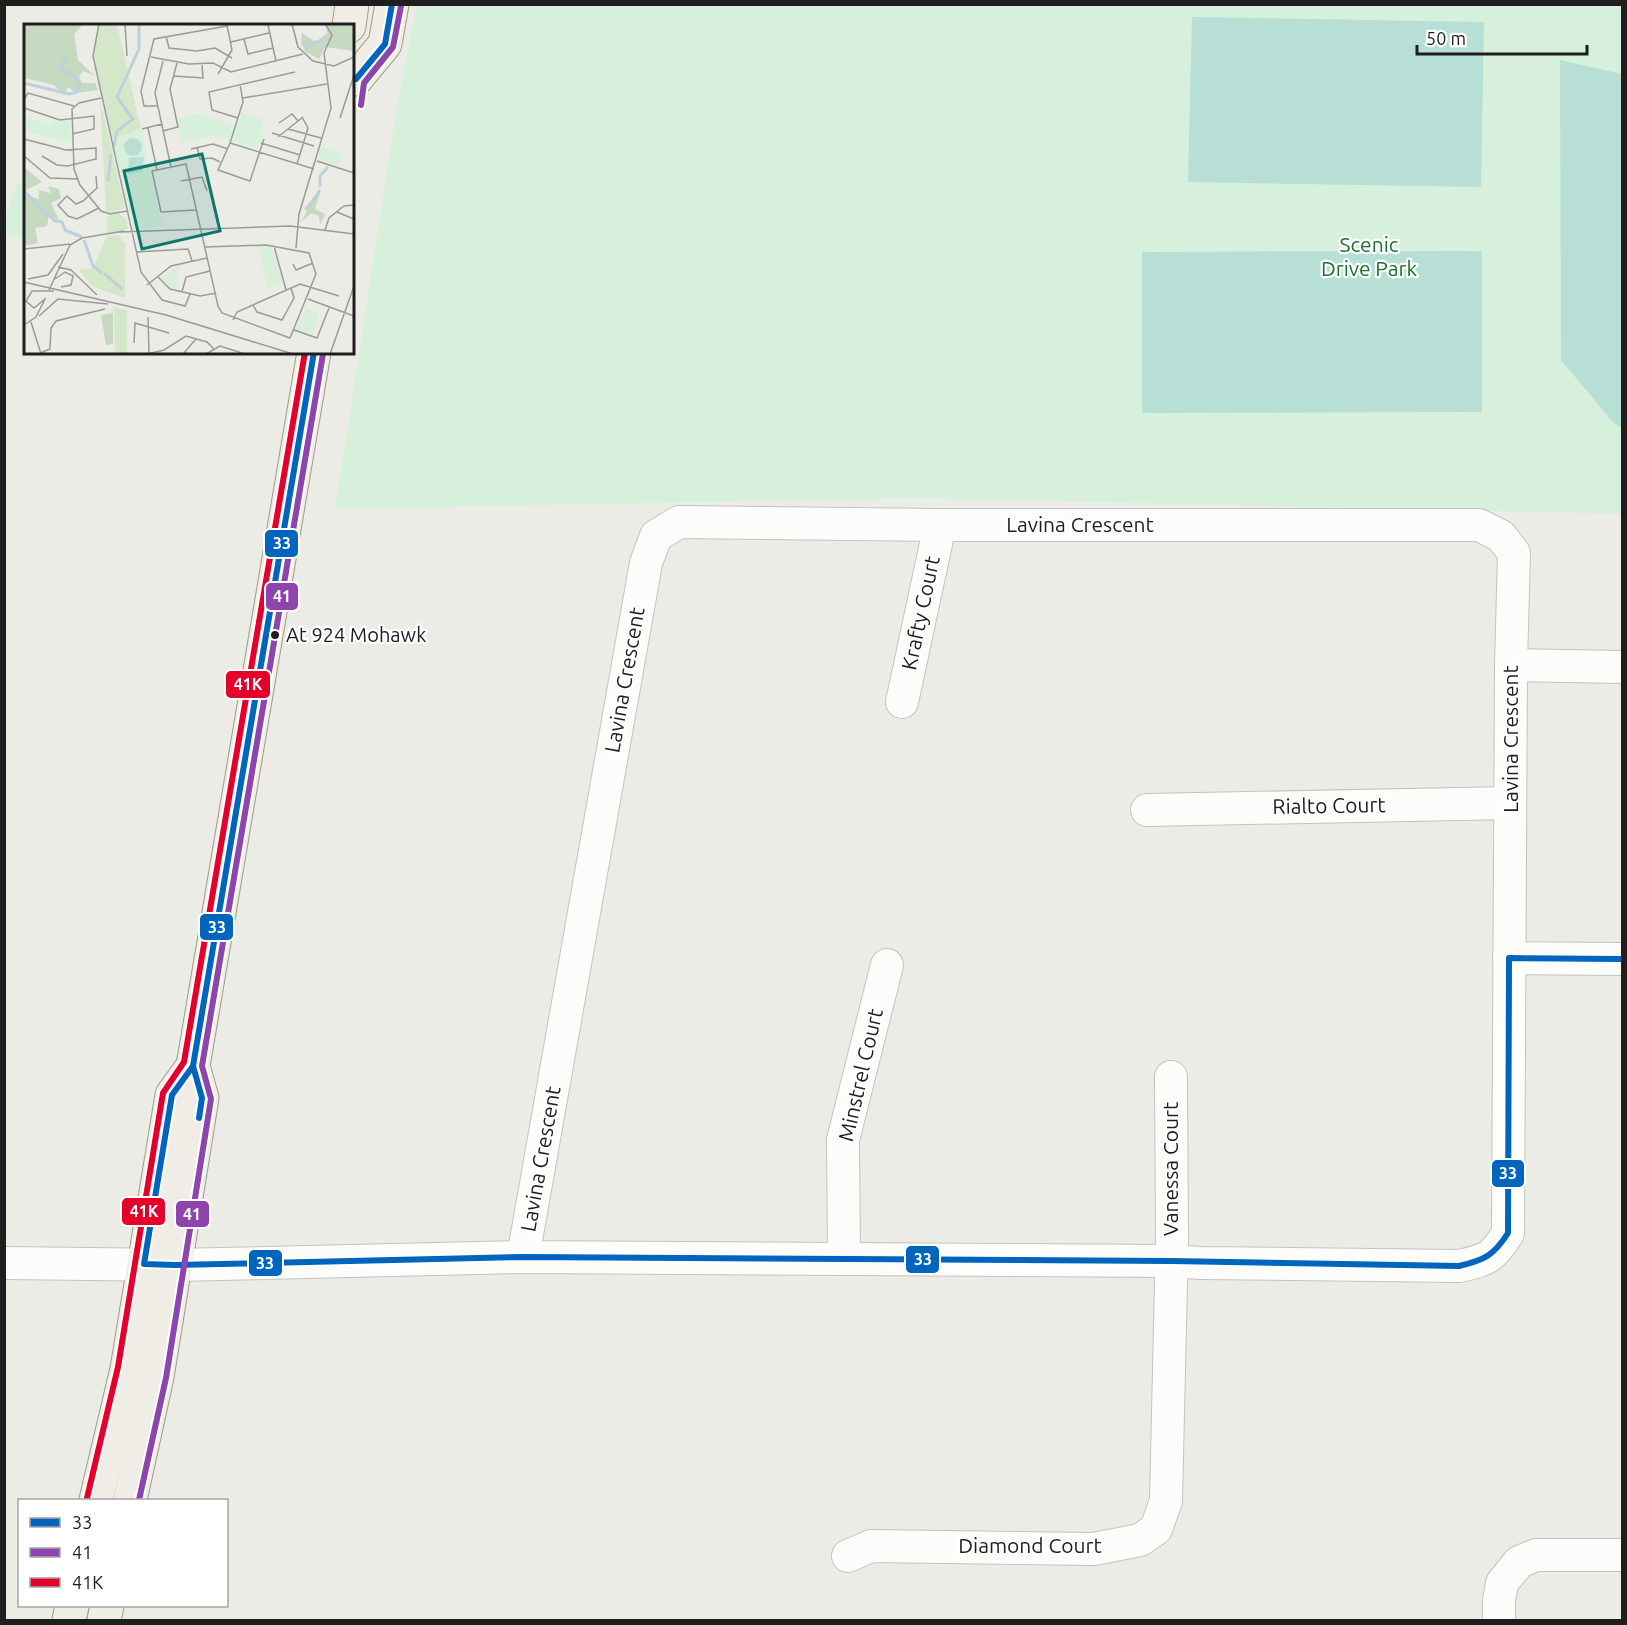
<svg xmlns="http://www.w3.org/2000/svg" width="1627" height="1625" font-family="Ubuntu,sans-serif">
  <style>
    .park { fill: #d7f0db }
    .pitch { fill: #b7dfd5 }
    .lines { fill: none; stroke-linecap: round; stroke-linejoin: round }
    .minor-casing { stroke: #c3c3c1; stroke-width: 34 }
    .major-casing { stroke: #a09c86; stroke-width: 35 }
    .minor { stroke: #fcfcfb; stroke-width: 32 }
    .major { stroke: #efede5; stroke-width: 33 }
    .bus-1-casing { stroke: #fff; stroke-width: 10 }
    .bus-2-casing { stroke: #fff; stroke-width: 10 }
    .bus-3-casing { stroke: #fff; stroke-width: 10 }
    .bus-1 { stroke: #0065bd; stroke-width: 6 }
    .bus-2 { stroke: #8e44ad; stroke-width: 6 }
    .bus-3 { stroke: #e4002b; stroke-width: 6 }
    .bus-dot { fill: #1e1e1e; stroke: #fff; stroke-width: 2 }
    .labels { text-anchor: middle; stroke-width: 4.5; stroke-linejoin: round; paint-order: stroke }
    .bus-label { font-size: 20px; fill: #1e1e1e; stroke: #fff; text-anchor: start }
    .park-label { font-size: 21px; fill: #17712f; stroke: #fff }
    .street-label { font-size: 21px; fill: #1e1e1e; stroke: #fff }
    .inset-river { fill: none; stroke: #bed0dc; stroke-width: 3 }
    .inset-road { fill: none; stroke: #9a9a97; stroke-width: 1.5 }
    .view { fill: #0f766e; fill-opacity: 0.15; stroke: #0f766e; stroke-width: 3 }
    .inset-edge { fill: none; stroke: #1e1e1e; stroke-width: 3 }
    .line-badge { stroke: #fff; stroke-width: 2 }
    .badge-label { font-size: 16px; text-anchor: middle; font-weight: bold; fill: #fff }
  </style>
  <rect width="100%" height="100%" fill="#ecece7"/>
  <!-- park -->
  <g class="park">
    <polygon points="417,5 1622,5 1622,514 914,498 335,509 396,112"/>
    <polygon points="25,182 26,182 25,241 4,232 5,215 17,185"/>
  </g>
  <!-- pitch -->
  <g class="pitch">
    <polygon points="1192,17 1484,22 1481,187 1188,182"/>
    <polygon points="1560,60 1622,74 1622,428 1612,421 1561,360"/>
    <polygon points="1482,251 1482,412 1142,413 1142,252"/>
  </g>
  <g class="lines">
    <!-- minor casing -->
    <g class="minor-casing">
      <g id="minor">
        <polyline points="1511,665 1622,667"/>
        <polyline points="902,702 940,525"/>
        <polyline points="1147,810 1510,803"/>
        <polyline points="1509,958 1622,959"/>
        <polyline points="844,1259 843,1140 887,965"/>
        <path d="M4,1263L175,1265L523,1257L1171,1261L1201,1263L1459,1266C1487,1260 1493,1258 1508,1233L1511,665L1514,553L1501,536L1479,525H940L679,522L656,536L646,563L523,1257"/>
        <polyline points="848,1556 871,1546 1094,1549 1140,1540 1156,1529 1166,1501 1172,1238 1171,1077"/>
        <polyline points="1499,1620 1499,1600 1502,1583 1519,1562 1536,1555 1622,1555"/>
      </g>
    </g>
    <!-- major casing -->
    <g class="major-casing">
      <g id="major">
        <polyline points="349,26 352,4"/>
        <polyline points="356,79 385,44 392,4"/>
        <polyline points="96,1500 127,1369 172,1095 193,1066"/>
        <polyline points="130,1500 157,1377 202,1098 193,1066 314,352"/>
        <polyline points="69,1620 72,1606"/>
        <polyline points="104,1620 107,1606"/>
      </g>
    </g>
    <!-- minor -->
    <use href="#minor" class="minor"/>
    <!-- major -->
    <use href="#major" class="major"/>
    <!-- bus-1 casing -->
    <g class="bus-1-casing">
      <g id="bus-1">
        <polyline points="356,79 385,44 392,4"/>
        <path d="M193,1066L172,1095L144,1264L175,1265L523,1257L1171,1261L1459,1266C1485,1260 1494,1255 1508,1233L1509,958L1622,959"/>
        <polyline points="199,1118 202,1098 193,1066 314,352"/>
      </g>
    </g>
    <!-- bus-2 casing -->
    <g class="bus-2-casing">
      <g id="bus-2">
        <polyline points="361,105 364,83 393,47 401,6"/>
        <polyline points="139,1500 166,1378 211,1099 202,1066 323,354"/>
      </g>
    </g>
    <!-- bus-3 casing -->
    <g class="bus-3-casing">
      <polyline id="bus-3" points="87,1498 118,1367 163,1093 184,1062 305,352"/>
    </g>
    <!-- bus-1 -->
    <use href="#bus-1" class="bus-1"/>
    <!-- bus-2 -->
    <use href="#bus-2" class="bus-2"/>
    <!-- bus-3 -->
    <use href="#bus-3" class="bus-3"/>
  </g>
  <!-- markers -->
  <circle class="bus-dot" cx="275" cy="635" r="5"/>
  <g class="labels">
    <!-- bus labels -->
    <g class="bus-label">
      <text x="286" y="642">At 924 Mohawk</text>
    </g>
    <!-- park labels -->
    <g class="park-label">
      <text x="1369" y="252">Scenic<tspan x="1369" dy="24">Drive Park</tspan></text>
    </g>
    <!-- street labels -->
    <g class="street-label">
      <text x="1080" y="532">Lavina Crescent</text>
      <text transform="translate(921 613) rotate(-78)" y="7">Krafty Court</text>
      <text transform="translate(625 680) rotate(-80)" y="7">Lavina Crescent</text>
      <text transform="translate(1511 739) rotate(-90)" y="7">Lavina Crescent</text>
      <text transform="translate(1329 806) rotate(-1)" y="7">Rialto Court</text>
      <text transform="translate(861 1075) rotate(-77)" y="7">Minstrel Court</text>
      <text transform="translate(541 1159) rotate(-80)" y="7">Lavina Crescent</text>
      <text transform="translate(1171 1169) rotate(-90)" y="7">Vanessa Court</text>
      <text x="1030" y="1553">Diamond Court</text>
    </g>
  </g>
  <!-- overview -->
  <g transform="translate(24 24)">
    <rect width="330" height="330" fill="#ecece7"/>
    <path d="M76,0H93L117,105L88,115L69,30ZM76,75L101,184L87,189L82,188ZM95,190L102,195L104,205L83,209V192ZM96,211L98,218H101V274L68,262L55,246L69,244L83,212ZM90,283L103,286V330H91Z" fill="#d4e7c9"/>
    <path d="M0,0H59L50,10L54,36L71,52L59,47L55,53L58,59H71L74,66L52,69L44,63L40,71L30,61L0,54ZM303,0H330V27L301,23L295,35L282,28L277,20L278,9L292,18L303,9ZM0,143L18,158L2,166L5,172L15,175V166L27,169L24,162L35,165L37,174L27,179L36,198L25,190L23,202L11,204L14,219L0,222ZM297,166L291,185L301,190L296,201L295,192L287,189L276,199L283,187L280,185ZM89,289V320L82,321L77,291Z" fill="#c4d9bf"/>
    <path d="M181,88L182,92L211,101L205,117L191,111L157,119L153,95ZM217,89L240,96L236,108L240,114L233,125L209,117ZM0,92L27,102L30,96L46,97L47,119L0,107ZM117,105L132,176L139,203L109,205L88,115ZM295,122L317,129L313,142L295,136ZM230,222L249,223L258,259L244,265L235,227ZM155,242L152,265L147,264L136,253ZM282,284L295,289L288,313L271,306Z" fill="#d7f0db"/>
    <path d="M100 123a9 9 0 1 1 18 0a9 9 0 1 1-18 0ZM120,133L118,147L104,150L105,134Z" fill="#b7dfd5"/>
    <path class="inset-river" d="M282,28L283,21L299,16M0,59L45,70L53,68L56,61L53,54L37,44L42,32M90,122L93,107L109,95L93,73L115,25V0M84,157L87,130M296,163V152L304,143M0,167L31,197L38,198L41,206L58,213M283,185L296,166M60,216L69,242L78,249M80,249L98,265"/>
    <path class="inset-road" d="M75,0L69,32L117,248L138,276L161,282L166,270M101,0L103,32M268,0L274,23L289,37L310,42L330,33M244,1L252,37M142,12L145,24L173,27L191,24L208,34M220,15L224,30L249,24M207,18L245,9M127,33L165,40L189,39L207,48L279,30M139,37L131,69L147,143M194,50L208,26L203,1M150,52L179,54L178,41M216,60L219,78L206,119L290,145M77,74L55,79L48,85L50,145L56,161L77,187L86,190L103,187M219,74L303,60M0,75L4,69L50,82M134,82H120L117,67L130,15L203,2M0,84L36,96L70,92V105L48,110M214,94L188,86L185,68L271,48M316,94L330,51M255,99L268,90L274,97M124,104L133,146M118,105L138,100M264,105L297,114M139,107L154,103L146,65L153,39M248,109L290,122M254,113L279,93M0,115L42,126L72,124V135L44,142L33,141L18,132M206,119L194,146L226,157L240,115M237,119L276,131M173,123L176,135L188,134L196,138M167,125L189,120L204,125M0,132L26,154L53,155M293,137L330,149M273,140L284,104L278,93M72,152L73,164L59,177L52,180L43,172L34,181L44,192L53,195L75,184M157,157L178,153L183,167M172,186L137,188L128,147L162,140L194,282L198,289L266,314L292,250L285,229L242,221L181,223M313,188L330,195M301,206L305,194L320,182L330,181M96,208L266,202L330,210M250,222L262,266M272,224L275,190L307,84L300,29L308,11L301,0M0,225L46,220M112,228L164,225L168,237M269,240L272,246L289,239M34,243L47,246L73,271M134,253L146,265L176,272L192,269M4,255L24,251L39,230M31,255L41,248L49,252L47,261L37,263M0,258L142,291L269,330M123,261L147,242L183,234M25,266L46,221L58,214L100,207M158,268L162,253L186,247M22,274L10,284L2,277L8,267H30M284,275L330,292M229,281L233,288L258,296L270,274L267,264M15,292L34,275L84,280M124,293L125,329M209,296L213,288L276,260L315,272M7,298L17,330M0,301L12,293L21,275M270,306L293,314L305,284M110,319L111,299L145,309M16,329L26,325L27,304L32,297L81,285M123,330L140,326L162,312L183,318L190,325M159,330L172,315M182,330L196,322L221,330M306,330L330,262"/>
    <path class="view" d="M178,130L196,207L118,225L100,147Z"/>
    <rect width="330" height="330" class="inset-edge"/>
  </g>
  <g class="line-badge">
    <rect x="264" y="529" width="35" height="29" rx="6" fill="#0065bd"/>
    <rect x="265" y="582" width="34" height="29" rx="6" fill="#8e44ad"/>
    <rect x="225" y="670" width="46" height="29" rx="6" fill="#e4002b"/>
    <rect x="199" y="913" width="35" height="28" rx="6" fill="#0065bd"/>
    <rect x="1491" y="1159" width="34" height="29" rx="6" fill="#0065bd"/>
    <rect x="121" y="1197" width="45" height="29" rx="6" fill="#e4002b"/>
    <rect x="175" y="1200" width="35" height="28" rx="6" fill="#8e44ad"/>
    <rect x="905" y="1245" width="35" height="29" rx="6" fill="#0065bd"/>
    <rect x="248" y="1249" width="35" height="28" rx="6" fill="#0065bd"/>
  </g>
  <g class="badge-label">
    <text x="282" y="549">33</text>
    <text x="282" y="602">41</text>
    <text x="248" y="690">41K</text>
    <text x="217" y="933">33</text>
    <text x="1508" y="1179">33</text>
    <text x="144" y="1217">41K</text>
    <text x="192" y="1220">41</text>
    <text x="923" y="1265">33</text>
    <text x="265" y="1269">33</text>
  </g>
  <!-- border -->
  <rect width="1627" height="1625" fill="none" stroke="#1e1e1e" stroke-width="12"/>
  <!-- legend -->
  <rect x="18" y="1499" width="210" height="108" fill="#ffffff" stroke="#a5a5a5" stroke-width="1.5"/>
  <rect x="30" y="1518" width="30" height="9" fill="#0065bd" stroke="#a5a5a5" stroke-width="1.5"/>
  <text x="72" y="1529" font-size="18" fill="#1e1e1e">33</text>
  <rect x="30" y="1548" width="30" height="9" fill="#8e44ad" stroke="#a5a5a5" stroke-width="1.5"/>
  <text x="72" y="1559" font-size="18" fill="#1e1e1e">41</text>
  <rect x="30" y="1578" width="30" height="9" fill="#e4002b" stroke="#a5a5a5" stroke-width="1.5"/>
  <text x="72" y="1589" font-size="18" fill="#1e1e1e">41K</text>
  <!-- scale -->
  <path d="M1417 45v9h170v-9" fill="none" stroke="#1e1e1e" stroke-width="3"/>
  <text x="1426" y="45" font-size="18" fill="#1e1e1e" stroke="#ffffff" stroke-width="4.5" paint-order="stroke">50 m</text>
</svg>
